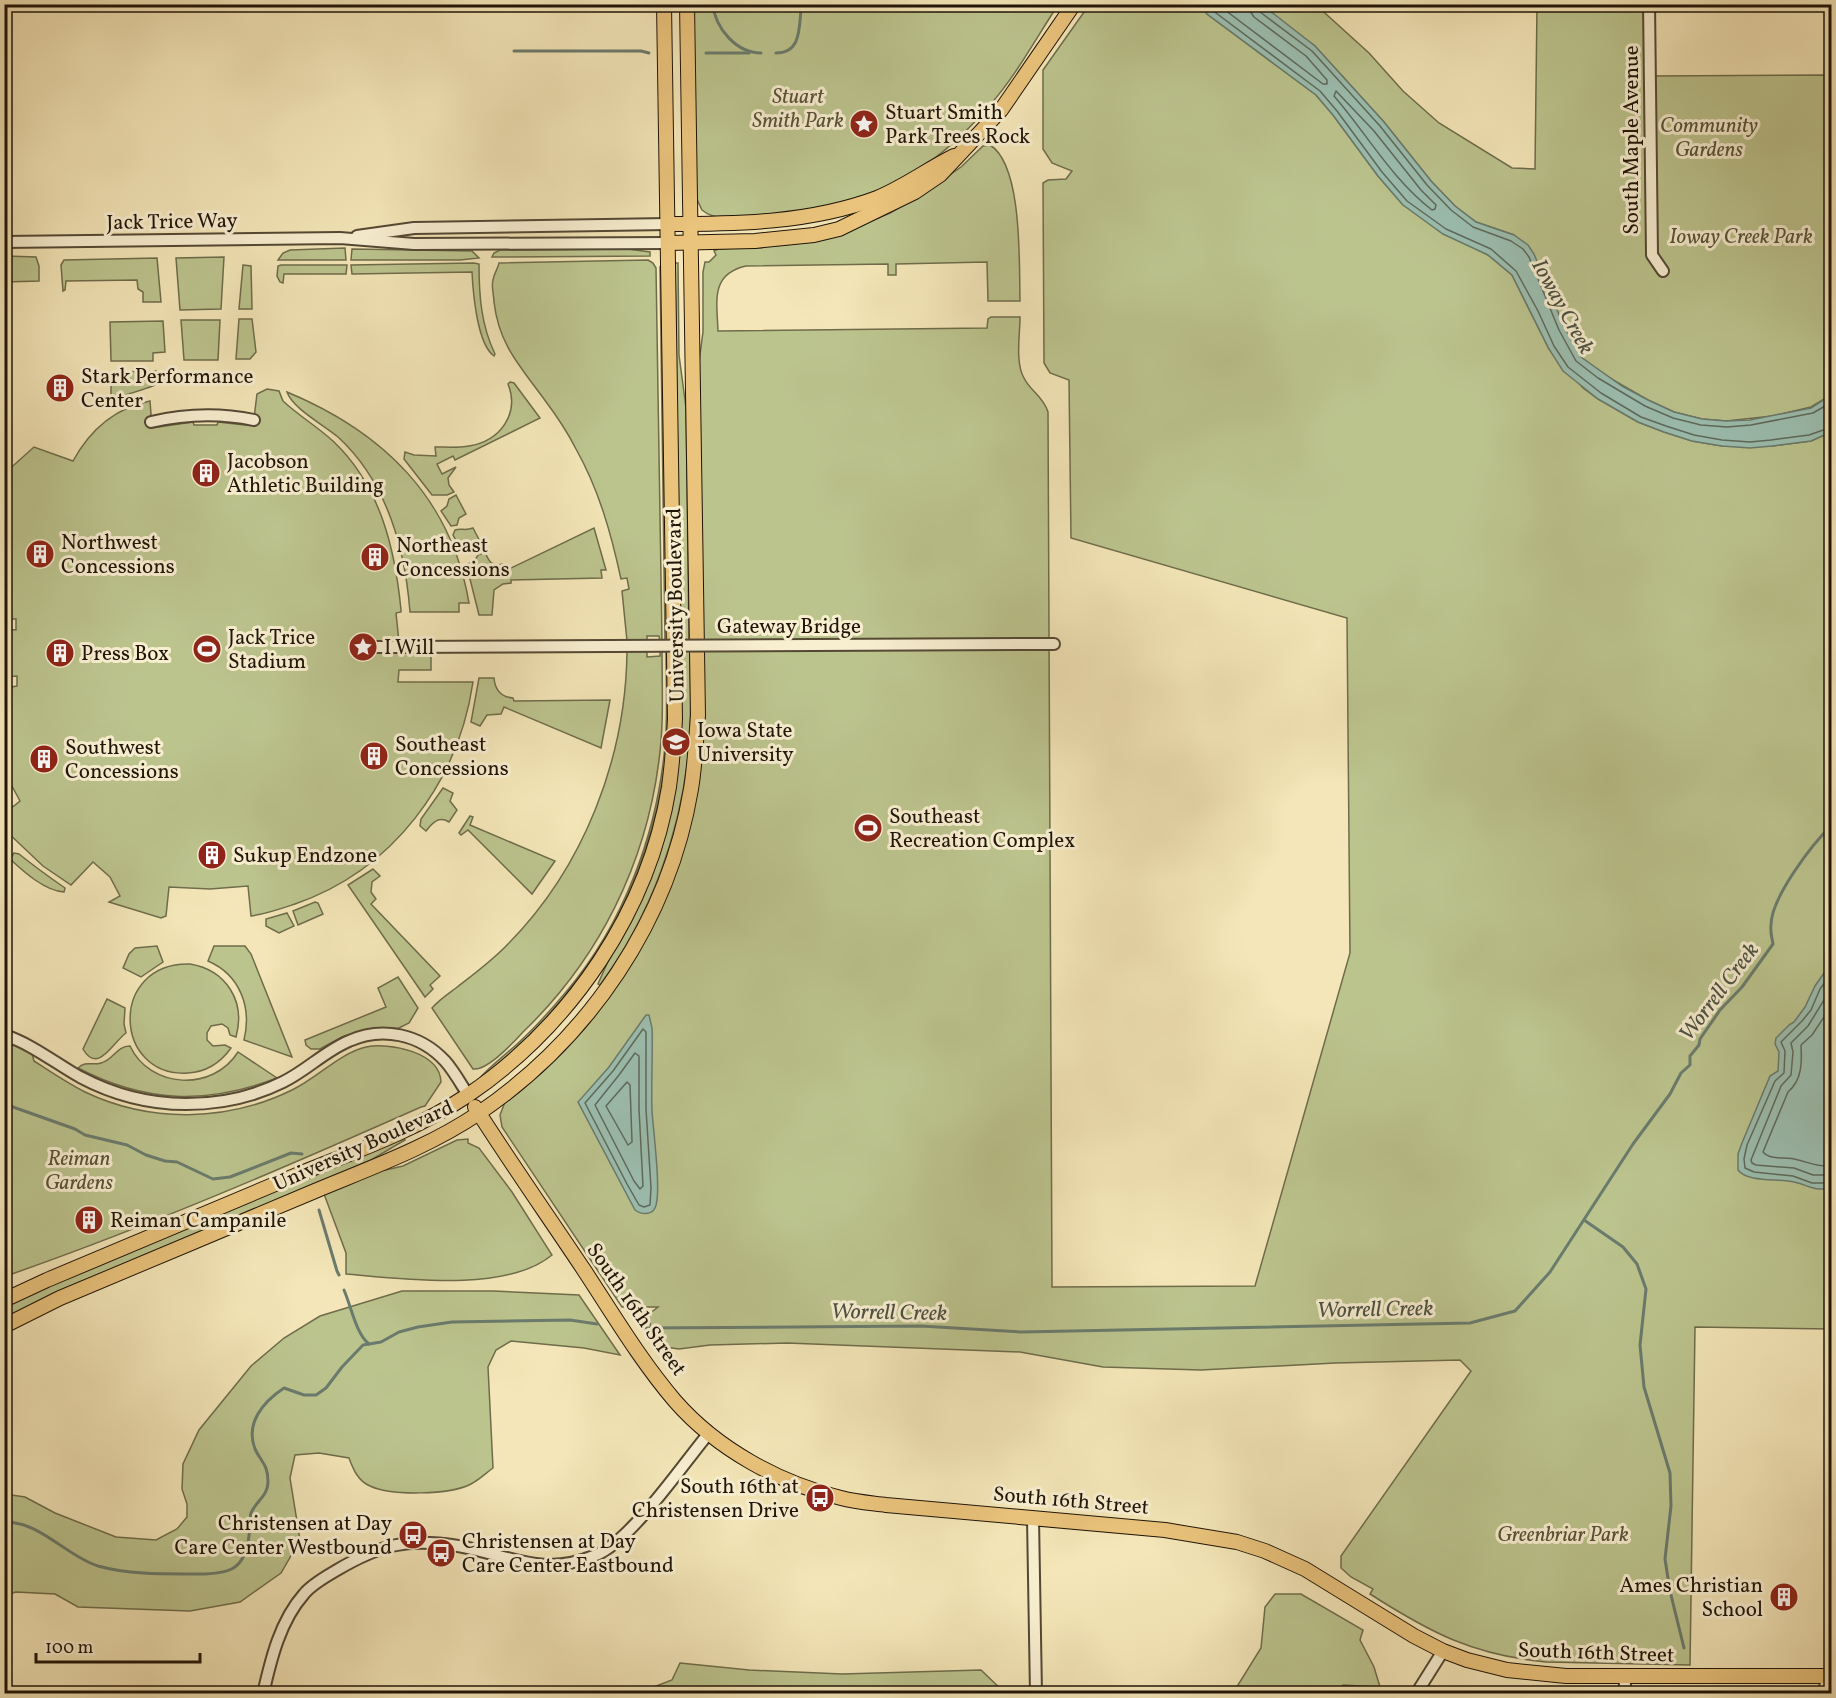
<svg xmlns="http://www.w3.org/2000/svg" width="1836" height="1698" font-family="Vollkorn,serif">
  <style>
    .green { fill: #bcc48e; stroke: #6e6c4b; stroke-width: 1.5 }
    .water { fill: #9cbfb1; stroke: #6a7b6d; stroke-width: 1.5 }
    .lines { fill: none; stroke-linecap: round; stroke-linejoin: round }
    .shore { stroke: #5e6a5c; stroke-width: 1.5 }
    .stream { stroke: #6a7b6d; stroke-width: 3 }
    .minor-casing { stroke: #544834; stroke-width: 14 }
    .major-casing { stroke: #1f1408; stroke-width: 16 }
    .minor { stroke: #f8efd1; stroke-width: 10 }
    .major { stroke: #eac37c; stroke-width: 14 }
    .minor-bridge-casing { stroke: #544834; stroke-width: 14; stroke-linecap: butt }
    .minor-bridge { stroke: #f8efd1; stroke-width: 10 }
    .labels { text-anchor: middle; stroke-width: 6; stroke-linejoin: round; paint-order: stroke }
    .park-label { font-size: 21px; font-style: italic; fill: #565237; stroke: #f8efd1 }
    .poi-label { font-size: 21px; fill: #1f1408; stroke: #f8efd1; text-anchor: start }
    .street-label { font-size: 21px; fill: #1f1408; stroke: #f8efd1 }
    .water-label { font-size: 22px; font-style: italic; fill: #4b5043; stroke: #f8efd1 }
  </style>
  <rect width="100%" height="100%" fill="#f4e6b8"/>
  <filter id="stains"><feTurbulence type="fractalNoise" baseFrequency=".00333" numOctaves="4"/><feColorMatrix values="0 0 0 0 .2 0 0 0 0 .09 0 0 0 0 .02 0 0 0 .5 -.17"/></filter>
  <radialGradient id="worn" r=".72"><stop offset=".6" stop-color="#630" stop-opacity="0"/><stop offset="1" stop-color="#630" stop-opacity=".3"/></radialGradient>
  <!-- green -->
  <g class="green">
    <path d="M692,5H1058C1036,38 1016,76 989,106C929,177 861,210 768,215C749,216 718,224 702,210L695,195Z"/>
    <path d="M1089,5H1201L1207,14L1316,95L1333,115L1378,176L1403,205L1488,255L1512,275L1549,349L1583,388L1598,399L1638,422L1664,432L1692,441L1722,446H1772L1811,441L1831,432V1329L1695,1327L1690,1665L1546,1662C1473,1655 1431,1633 1370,1594L1373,1589L1351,1577L1341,1568V1556L1471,1371L1460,1360L1335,1363L1201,1370L1103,1367L1020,1352L787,1343L710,1345L679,1349L659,1346L651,1331L649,1314L658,1307H622L502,1127L500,1115L505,1102L560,1054L601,1007L619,982L692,811L699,362L703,332V272L705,262H709L716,255L714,251L718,249L786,245L845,232L890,213L921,195L961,167L983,146L990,145C1023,165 1019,265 1020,301H988L987,262L896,264V275H888V264L746,266C710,274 717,302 718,331L987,328L988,319L991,317H1020C1020,335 1015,362 1024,378C1031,392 1043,396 1048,412L1052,1287L1255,1286L1350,953L1347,618L1071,538L1069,380L1050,373L1044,363L1043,183L1048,180L1066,179L1072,171L1052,163L1043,149V70Z"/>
    <polygon points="1260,5 1316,5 1369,53 1403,91 1439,123 1512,168 1535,169 1537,5 1646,5 1652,76 1831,75 1831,395 1811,407 1773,416 1726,421 1702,419 1674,412 1648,400 1601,373 1581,357 1564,327 1545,283 1514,235 1476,222 1455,206 1431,181 1384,122 1315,46"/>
    <polygon points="345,248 346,260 278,260 283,253 290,250"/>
    <polygon points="352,249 472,251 479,258 460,260 351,260"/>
    <polygon points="628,249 650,252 650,256 492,257 494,253 500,250"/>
    <polygon points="5,256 36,257 39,266 39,281 5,282"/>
    <polygon points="224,257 221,309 180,310 176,258"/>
    <polygon points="157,258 161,302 143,302 143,292 138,289 137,280 66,281 65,290 63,291 61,265 64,260"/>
    <path d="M648,260L653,263L656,268L662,641H660L659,636H647V641H627L622,591L629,589L627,578L621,579C611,533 599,490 576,449C567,431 556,415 544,399C520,366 499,345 494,302C494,296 491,286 493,280C494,273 498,269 499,263Z"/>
    <path d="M474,263L479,264C479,295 481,325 495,354L494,356C477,344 473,292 472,272L352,274L351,265Z"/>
    <polygon points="675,263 678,263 679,355 686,408 689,641 680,641"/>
    <polygon points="243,265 251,266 252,309 239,309"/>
    <polygon points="347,265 346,274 284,274 283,283 280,282 277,276 278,266 281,265"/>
    <polygon points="660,266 662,273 668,641 665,641"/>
    <polygon points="239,319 252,319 256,352 250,359 236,359"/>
    <polygon points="181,320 220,320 218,360 184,360"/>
    <polygon points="163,321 165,352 153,353 153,361 111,361 110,322"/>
    <path d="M156,371V380L166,379C159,387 124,394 111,400V372Z"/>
    <path d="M510,382L514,383L540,418L455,460L453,456L437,464L442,474L456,467L448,478L449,485L454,492L447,495H432L404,459L405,452L414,455L436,456L435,447C446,447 458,448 469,446C500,441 520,414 508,384Z"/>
    <path d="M267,389L279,391L283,401C299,416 318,427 334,442C380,486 395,548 401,610V612L396,613L399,642L431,652V670H399L398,682H473C458,783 393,870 295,904C280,909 266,914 251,916L248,886L210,889L169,887L166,916L161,918L109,902L120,896L110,877L93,862L71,885L43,866L5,830L4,802L10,809L20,801L5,773V688L17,686V676L5,677V629L16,630V619H5V473L34,447L73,461C90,430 115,408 150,401L152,428L193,422L194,425H217L218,422L253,426L257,394Z"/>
    <path d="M287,392C383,432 451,497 469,603H459V612H410C405,548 387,482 338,437C324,425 293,409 287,392Z"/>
    <polygon points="456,495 466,514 459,518 457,525 451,526 441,511 447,506 449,499"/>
    <path d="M473,528L483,547L475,550L461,549L453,535L455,530C461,528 466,531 473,528Z"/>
    <path d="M594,528L606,570H601L602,578L511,580V583L503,584L494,590L492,615H479L467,567L468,564L475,560L478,555L485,552C489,562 492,567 503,564L507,570Z"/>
    <path d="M627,651H647V657L660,656V651H662C662,687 664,724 659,760C646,864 599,959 523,1032C513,1043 487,1071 473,1069L432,1008C439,1000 448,994 456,988C474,974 493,960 508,944C584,867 626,758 627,651Z"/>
    <path d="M666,651H669C669,682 671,715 667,747C653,883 587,996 479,1079C490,1066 504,1056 516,1045C534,1029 550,1011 566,992C623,925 657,834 665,746C668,715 666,682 666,651Z"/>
    <path d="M680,651H690C690,683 692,715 689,747C681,833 651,915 600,985L598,984L662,839Z"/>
    <path d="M479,678H494C495,690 501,697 513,698L514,701L610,700L601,748L504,707L501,714L487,715L480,726L471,722Z"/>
    <path d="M443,788L453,793L450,801L457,810L449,822C439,816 433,822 426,831L420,826L421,819Z"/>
    <polygon points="470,816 473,817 470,825 555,861 532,894 468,830 461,835 459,833"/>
    <path d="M14,853L19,854C34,866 49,877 65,888L64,892C45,891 24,872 10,859Z"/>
    <polygon points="373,869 380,876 372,882 371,892 376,899 371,904 440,976 430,985 433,989 425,997 348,885"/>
    <polygon points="315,902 318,903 323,914 298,925 293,911"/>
    <polygon points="287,913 294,926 279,933 266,926 266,919"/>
    <polygon points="157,946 163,962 141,977 123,968 129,954 135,948"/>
    <path d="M214,946H245L251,954L292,1057L244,1040C252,1007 240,975 208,961Z"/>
    <path d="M190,964C226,970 246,1001 236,1037L230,1035L228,1028L222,1024L211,1026L207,1033V1040L213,1046L225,1045L231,1048C221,1062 206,1072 188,1073C113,1078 108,962 190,964Z"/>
    <polygon points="398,977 418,1008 409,1023 399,1028 363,1030 342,1037 320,1049 311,1049 306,1045 305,1040 386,1007 378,988"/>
    <path d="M107,999L125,1008L124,1024L126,1033C113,1042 98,1075 83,1049Z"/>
    <path d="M5,1035L30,1046L34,1061C51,1072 67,1083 85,1092C150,1123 227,1122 292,1090C317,1078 340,1053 366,1047C389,1042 440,1052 441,1082L425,1106L421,1107C286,1167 149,1226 9,1275L11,1297L5,1300Z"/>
    <path d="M130,1046C150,1089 213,1092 238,1052L277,1078C207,1105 145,1103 78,1068C86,1060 92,1066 101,1063C114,1060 116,1046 130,1046Z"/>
    <polygon points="403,1137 405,1140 371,1160 54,1293 5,1318 4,1307 37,1291"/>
    <path d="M468,1139V1143L479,1148L512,1192L552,1255C506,1293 403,1279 346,1274V1253L324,1194L377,1172L403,1166L457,1140Z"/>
    <path d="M402,1291H493L579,1295L620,1355L584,1348L511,1341L496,1350L488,1367L493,1468C486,1473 479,1480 471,1484C450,1495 391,1496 370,1486C358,1481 353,1469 349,1458L319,1453L295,1455L290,1478L300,1540L281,1573L240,1602L190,1611L78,1607L55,1594L16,1592L5,1595V1494L25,1497L55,1513L116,1537L156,1540L177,1529L187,1517V1504L182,1489L183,1464L199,1430L251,1366L284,1338L320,1316Z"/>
    <polygon points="1275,1594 1301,1594 1363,1630 1360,1640 1374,1667 1380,1687 1343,1685 1337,1694 1233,1693 1261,1648 1265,1607"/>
    <polygon points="680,1663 749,1670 842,1674 981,1670 1005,1693 606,1693 651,1688 672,1680"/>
  </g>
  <!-- water -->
  <g class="water">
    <polygon points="1201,5 1260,5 1274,14 1315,46 1384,122 1431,181 1455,206 1476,222 1514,235 1528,245 1534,254 1564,327 1581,357 1622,386 1648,400 1674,412 1702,419 1726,421 1750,420 1811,408 1831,395 1831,432 1811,441 1772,446 1750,448 1722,446 1692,441 1664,432 1638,422 1598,399 1563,371 1549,349 1512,275 1488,255 1443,234 1403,205 1378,176 1333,115 1316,95 1207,14"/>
    <path d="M1831,963V1188C1812,1191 1811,1186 1794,1182C1779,1178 1748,1183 1738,1170V1154L1742,1143L1770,1076L1778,1071L1779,1052L1775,1044L1776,1038L1789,1025L1794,1022L1805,1007L1815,986Z"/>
    <path d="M646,1015H649L652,1028C653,1056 651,1084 652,1111C653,1129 662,1195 655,1208C651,1216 640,1214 635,1210L578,1102L609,1067Z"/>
  </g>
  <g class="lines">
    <!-- shore -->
    <g class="shore">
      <polyline points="1208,4 1212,10 1320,91 1337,111 1382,172 1407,201 1446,229 1491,249 1516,271 1538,311 1554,346 1568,367 1601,393 1641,417 1666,426 1694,435 1722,440 1750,442 1771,440 1809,435 1832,427"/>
      <polyline points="1217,4 1323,84 1327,84 1327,80 1306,56 1254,17 1250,11 1250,4"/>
      <polyline points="1257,4 1260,12 1312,51 1380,126 1427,185 1451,210 1473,227 1511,241 1523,249 1529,257 1559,330 1576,361 1598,378 1645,406 1673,418 1701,425 1727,427 1751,425 1813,413 1832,402"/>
      <path d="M1336,91L1374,131L1421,190L1436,205L1435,209L1432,210C1391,178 1367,134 1334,96Z"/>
      <polyline points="1832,973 1820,989 1811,1010 1802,1021 1781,1042 1785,1051 1784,1073 1775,1081 1747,1145 1744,1159 1745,1168 1754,1172 1793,1176 1812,1183 1832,1183"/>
      <polyline points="1832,987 1808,1026 1791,1043 1793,1052 1791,1075 1781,1086 1751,1160 1752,1163 1756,1165 1794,1168 1813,1175 1832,1175"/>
      <path d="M1832,1005L1812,1035L1801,1045C1802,1063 1802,1080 1788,1092L1763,1152C1770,1160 1784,1157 1794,1159C1810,1162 1814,1167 1832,1166"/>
      <polygon points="643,1029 646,1032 646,1109 651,1188 650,1205 644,1207 639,1205 627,1184 585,1103 613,1071"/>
      <polygon points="635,1053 639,1056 639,1109 643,1186 640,1189 634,1181 595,1105 619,1075"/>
      <polygon points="627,1082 630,1085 632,1142 628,1145 606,1106"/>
    </g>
    <!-- stream -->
    <g class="stream">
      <path d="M713,4C715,29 737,53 761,53"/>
      <polyline points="514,51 641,51 649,53"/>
      <polyline points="706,53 749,53"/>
      <path d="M776,53C804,53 798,22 802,4"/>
      <polyline points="4,1101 13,1107 75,1129 85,1135 127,1145 146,1155 165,1161 177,1162 213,1179 230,1177 291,1153 302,1154"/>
      <polyline points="319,1210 337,1271 339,1275"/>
      <polyline points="1584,1220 1623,1247 1637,1264 1646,1289 1640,1345 1644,1387 1670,1473 1671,1506 1665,1559 1670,1591 1684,1648"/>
      <path d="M344,1290C351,1306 356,1334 369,1344"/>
      <path d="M644,1328L921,1326L1021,1332L1470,1323L1515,1311L1550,1272L1633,1144L1670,1094L1681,1073L1690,1065V1056L1699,1045L1700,1039L1720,1010L1742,987L1773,944C1772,938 1770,932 1771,925C1771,898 1812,844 1832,825"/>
      <path d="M4,1522C40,1521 66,1556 98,1566C130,1575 166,1574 199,1574C229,1574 245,1570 249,1536C250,1529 249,1520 251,1513C256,1501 268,1496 268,1482C268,1464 261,1462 255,1449C245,1423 263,1402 284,1388L304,1395H316L326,1388L342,1367L363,1345L381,1342L399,1332L418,1327L452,1322L570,1320L597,1324"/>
      <polyline points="1695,1688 1696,1694"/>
    </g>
    <!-- minor casing -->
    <g class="minor-casing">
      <g id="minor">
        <polyline points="1649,4 1652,255 1663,271"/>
        <polyline points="357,236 414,228 668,224"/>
        <polyline points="4,242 340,238 414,244 668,243"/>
        <path d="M151,422C185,414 220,413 254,420"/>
        <polyline points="1036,644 1054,644"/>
        <polyline points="368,647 399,647"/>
        <path d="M4,1035C32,1044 55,1063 80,1077C112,1094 149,1104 186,1104C219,1104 253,1097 283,1082C306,1071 325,1051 349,1041C382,1026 420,1034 445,1061C454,1071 461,1084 468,1095"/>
        <polyline points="1033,1518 1036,1694"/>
        <polyline points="1624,1676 1626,1694"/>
        <path d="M263,1694C271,1659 280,1621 304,1594C312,1584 327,1576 337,1570C381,1544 408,1538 458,1546C510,1555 541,1578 596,1555C631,1541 683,1464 709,1433"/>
        <polyline points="1416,1694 1443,1651"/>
        <polyline points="1823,1694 1828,1676"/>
      </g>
    </g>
    <!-- major casing -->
    <g class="major-casing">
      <g id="major">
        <path d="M668,224C738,224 810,223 877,198C904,187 928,169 954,156"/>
        <polyline points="668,243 755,241 814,235 839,229 915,192 940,175 1001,110 1074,4"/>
        <path d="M475,1107C510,1162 548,1216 584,1270C613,1314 640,1360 675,1401C717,1449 779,1483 841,1498C856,1502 871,1503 886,1505L1165,1530L1237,1542L1265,1551L1305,1569L1414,1636L1443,1651L1467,1660L1507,1670L1566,1676H1832"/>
        <path d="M4,1300L47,1280C130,1245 214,1209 299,1174C356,1151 416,1130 468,1095C571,1025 649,911 669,787C672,764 674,742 675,719L664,4"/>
        <path d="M4,1326L60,1298C145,1262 230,1227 315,1191C370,1168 429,1147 479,1113C589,1038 669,921 691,789C695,765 696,740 698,715L687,4"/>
      </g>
    </g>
    <!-- minor -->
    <use href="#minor" class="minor"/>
    <!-- major -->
    <use href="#major" class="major"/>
    <!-- minor-bridge casing -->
    <g class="minor-bridge-casing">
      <polyline id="minor-bridge" points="399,647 1036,644"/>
    </g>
    <!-- minor-bridge -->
    <use href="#minor-bridge" class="minor-bridge"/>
  </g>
  <!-- icons -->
  <defs>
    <g id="sight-disc" transform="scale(1.5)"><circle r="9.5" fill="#8f2418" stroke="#f8efd1"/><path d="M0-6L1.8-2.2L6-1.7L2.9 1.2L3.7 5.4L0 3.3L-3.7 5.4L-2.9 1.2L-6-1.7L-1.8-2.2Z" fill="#fff"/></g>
    <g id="building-disc" transform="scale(1.5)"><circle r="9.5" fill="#8f2418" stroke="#f8efd1"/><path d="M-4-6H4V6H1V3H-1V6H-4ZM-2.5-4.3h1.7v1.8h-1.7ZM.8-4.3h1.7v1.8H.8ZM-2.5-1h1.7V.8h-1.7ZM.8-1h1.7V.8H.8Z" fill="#fff"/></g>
    <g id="stadium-disc" transform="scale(1.5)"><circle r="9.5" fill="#8f2418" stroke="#f8efd1"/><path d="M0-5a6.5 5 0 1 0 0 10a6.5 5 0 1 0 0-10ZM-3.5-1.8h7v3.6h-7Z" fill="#fff"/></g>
    <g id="university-disc" transform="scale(1.5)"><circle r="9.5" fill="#8f2418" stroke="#f8efd1"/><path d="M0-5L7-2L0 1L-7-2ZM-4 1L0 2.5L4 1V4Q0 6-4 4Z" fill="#fff"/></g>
    <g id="bus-disc" transform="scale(1.5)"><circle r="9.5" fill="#8f2418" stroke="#f8efd1"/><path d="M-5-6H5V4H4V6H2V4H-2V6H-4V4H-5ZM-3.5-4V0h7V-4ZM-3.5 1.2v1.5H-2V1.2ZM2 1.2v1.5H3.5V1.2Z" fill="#fff"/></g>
  </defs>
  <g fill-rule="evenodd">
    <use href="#sight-disc" x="864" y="124"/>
    <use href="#building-disc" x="60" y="388"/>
    <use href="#building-disc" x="206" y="473"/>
    <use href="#building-disc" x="40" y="554"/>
    <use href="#building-disc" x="375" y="557"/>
    <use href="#sight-disc" x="363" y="647"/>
    <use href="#stadium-disc" x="207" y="649"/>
    <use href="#building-disc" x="60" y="653"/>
    <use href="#university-disc" x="676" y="742"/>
    <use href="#building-disc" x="374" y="756"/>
    <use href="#building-disc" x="44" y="759"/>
    <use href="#stadium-disc" x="868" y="828"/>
    <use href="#building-disc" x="212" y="855"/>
    <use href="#building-disc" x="89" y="1220"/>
    <use href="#bus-disc" x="820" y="1498"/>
    <use href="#bus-disc" x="413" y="1535"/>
    <use href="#bus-disc" x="441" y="1553"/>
    <use href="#building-disc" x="1784" y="1597"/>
  </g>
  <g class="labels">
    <!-- park labels -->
    <g class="park-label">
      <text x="798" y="103">Stuart<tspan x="798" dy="24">Smith Park</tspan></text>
      <text x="1709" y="132">Community<tspan x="1709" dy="24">Gardens</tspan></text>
      <text x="1741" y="243">Ioway Creek Park</text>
      <text x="79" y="1165">Reiman<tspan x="79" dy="24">Gardens</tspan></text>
      <text x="1563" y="1541">Greenbriar Park</text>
    </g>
    <!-- poi labels -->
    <g class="poi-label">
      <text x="885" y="119">Stuart Smith<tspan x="885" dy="24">Park Trees Rock</tspan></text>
      <text x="81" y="383">Stark Performance<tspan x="81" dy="24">Center</tspan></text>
      <text x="227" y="468">Jacobson<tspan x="227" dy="24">Athletic Building</tspan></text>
      <text x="61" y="549">Northwest<tspan x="61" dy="24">Concessions</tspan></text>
      <text x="396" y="552">Northeast<tspan x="396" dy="24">Concessions</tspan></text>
      <text x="228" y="644">Jack Trice<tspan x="228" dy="24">Stadium</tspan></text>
      <text x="384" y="654">I Will</text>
      <text x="81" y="660">Press Box</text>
      <text x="697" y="737">Iowa State<tspan x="697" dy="24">University</tspan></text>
      <text x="395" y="751">Southeast<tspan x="395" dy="24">Concessions</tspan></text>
      <text x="65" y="754">Southwest<tspan x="65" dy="24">Concessions</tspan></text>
      <text x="889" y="823">Southeast<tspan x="889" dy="24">Recreation Complex</tspan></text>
      <text x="233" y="862">Sukup Endzone</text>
      <text x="110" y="1227">Reiman Campanile</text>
      <text x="799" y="1493" text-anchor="end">South 16th at<tspan x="799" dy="24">Christensen Drive</tspan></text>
      <text x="392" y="1530" text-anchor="end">Christensen at Day<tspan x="392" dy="24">Care Center Westbound</tspan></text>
      <text x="462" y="1548">Christensen at Day<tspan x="462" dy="24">Care Center Eastbound</tspan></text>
      <text x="1763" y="1592" text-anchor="end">Ames Christian<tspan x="1763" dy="24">School</tspan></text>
    </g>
    <!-- street labels -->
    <g class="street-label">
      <text transform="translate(1631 140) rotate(-90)" y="7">South Maple Avenue</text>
      <text transform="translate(172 221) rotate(-1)" y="7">Jack Trice Way</text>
      <text transform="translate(675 605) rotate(-91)" y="7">University Boulevard</text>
      <text x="789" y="633">Gateway Bridge</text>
      <text transform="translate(363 1145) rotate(-24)" y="7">University Boulevard</text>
      <text transform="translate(637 1309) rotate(55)" y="7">South 16th Street</text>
      <text transform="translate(1071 1500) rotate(5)" y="7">South 16th Street</text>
      <text transform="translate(1596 1652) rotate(2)" y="7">South 16th Street</text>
    </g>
    <!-- water labels -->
    <g class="water-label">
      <text transform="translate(1564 306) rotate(61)" y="8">Ioway Creek</text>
      <text transform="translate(1718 991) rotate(-53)" y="8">Worrell Creek</text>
      <text transform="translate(1375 1308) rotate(-1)" y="8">Worrell Creek</text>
      <text transform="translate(889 1311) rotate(1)" y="8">Worrell Creek</text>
    </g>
  </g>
  <!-- margin -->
  <rect width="1836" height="1698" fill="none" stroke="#f4e6b8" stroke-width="24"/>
  <rect x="6" y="6" width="1824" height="1686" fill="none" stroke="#1f1408" stroke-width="3"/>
  <rect x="12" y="12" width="1812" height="1674" fill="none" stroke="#1f1408" stroke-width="1.5"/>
  <!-- scale -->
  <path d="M36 1653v9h164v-9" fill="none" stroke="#1f1408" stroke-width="3"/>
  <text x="45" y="1653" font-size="18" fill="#1f1408" stroke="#f8efd1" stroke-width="4.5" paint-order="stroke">100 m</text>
  <rect width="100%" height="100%" filter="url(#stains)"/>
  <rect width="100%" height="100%" fill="url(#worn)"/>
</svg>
